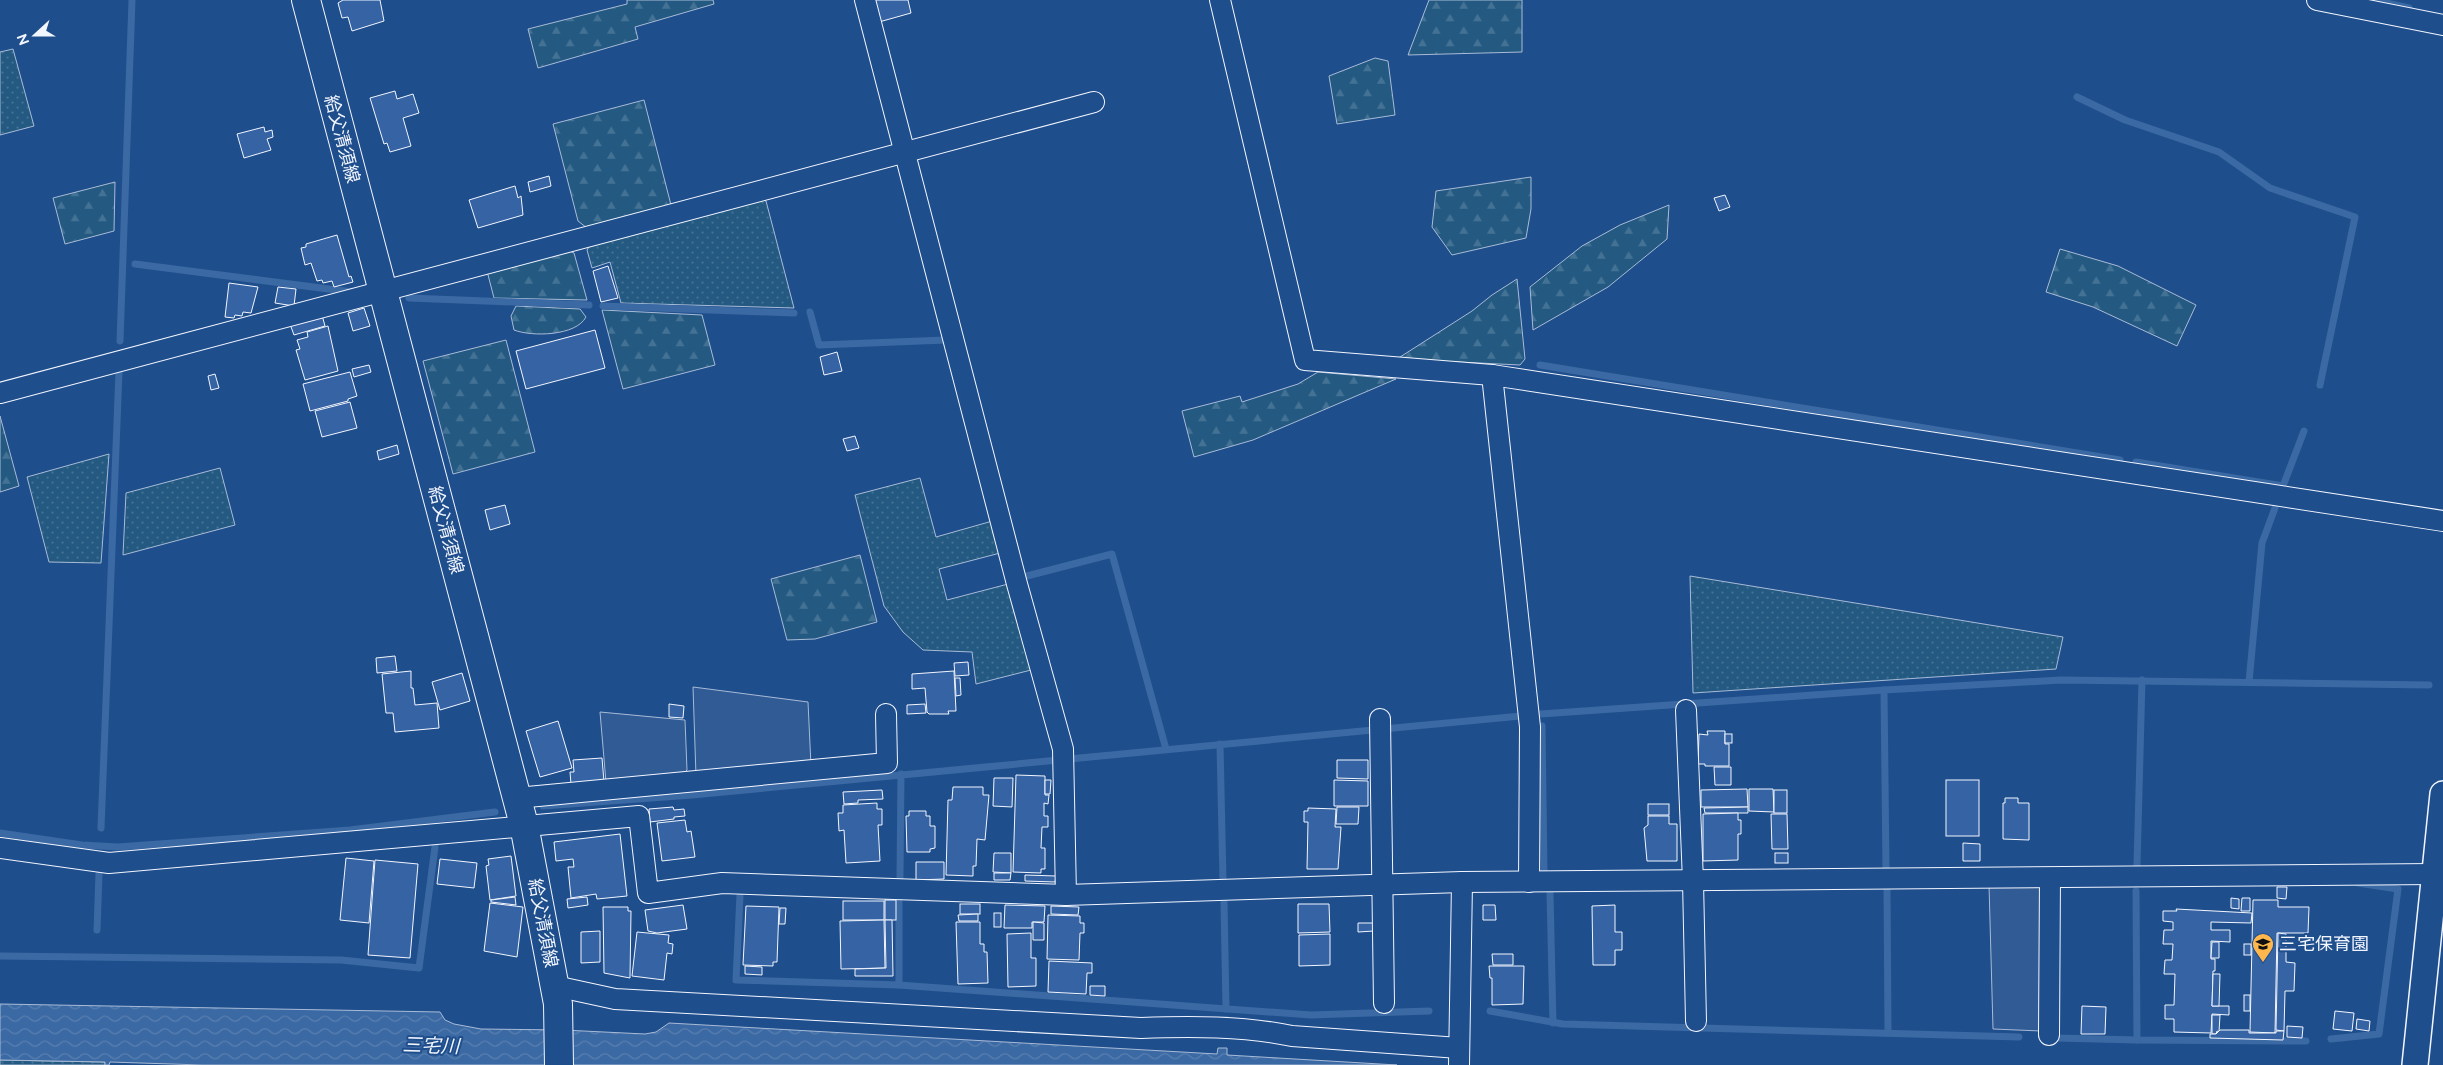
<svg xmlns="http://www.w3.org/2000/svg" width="2443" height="1065" font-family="Raleway,'Noto Sans JP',sans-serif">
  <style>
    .grass { fill: url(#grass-dots); stroke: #a8bbd7 }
    .forest { fill: url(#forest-firs); stroke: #a8bbd7 }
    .parking { fill: #305b95; stroke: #a8bbd7 }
    .water { fill: url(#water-waves); stroke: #a8bbd7 }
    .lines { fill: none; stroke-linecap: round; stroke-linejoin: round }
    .stream { stroke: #3b69a3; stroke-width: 7 }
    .building { fill: #3563a3; stroke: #f2f6ff }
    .minor-casing { stroke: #f2f6ff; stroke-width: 22 }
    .tertiary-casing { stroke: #f2f6ff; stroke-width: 28 }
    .secondary-casing { stroke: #f2f6ff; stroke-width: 30 }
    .minor { stroke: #1f4e8c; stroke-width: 20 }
    .tertiary { stroke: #1f4e8c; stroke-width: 25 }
    .secondary { stroke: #1f4e8c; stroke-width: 28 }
    .labels { text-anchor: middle; stroke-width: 4; stroke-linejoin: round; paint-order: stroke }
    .street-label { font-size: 18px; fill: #f2f6ff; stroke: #1f4e8c }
    .poi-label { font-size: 18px; fill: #f2f6ff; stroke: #1f4e8c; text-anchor: start }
    .water-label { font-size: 19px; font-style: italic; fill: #f2f6ff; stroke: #1f4e8c }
  </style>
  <defs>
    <pattern id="grass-dots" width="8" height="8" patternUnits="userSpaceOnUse" patternTransform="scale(1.25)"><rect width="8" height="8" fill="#245a82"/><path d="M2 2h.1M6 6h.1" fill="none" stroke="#447295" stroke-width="1.8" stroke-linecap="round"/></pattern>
    <pattern id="forest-firs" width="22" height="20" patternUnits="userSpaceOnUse" patternTransform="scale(1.25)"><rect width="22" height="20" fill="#245a82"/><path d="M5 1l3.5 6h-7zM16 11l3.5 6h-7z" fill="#447295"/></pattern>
    <pattern id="water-waves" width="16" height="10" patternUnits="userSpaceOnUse" patternTransform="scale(1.25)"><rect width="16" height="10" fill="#3b69a3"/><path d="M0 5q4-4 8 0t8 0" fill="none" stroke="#587fb1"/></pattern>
  </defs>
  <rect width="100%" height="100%" fill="#1f4e8c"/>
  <!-- grass -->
  <g class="grass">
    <polygon points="13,49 34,126 0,135 0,52"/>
    <polygon points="759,198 766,201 794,308 621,303 610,262 592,268 587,250 592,242"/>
    <polygon points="109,454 101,563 49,562 27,477"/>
    <polygon points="220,468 235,525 123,555 126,493"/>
    <polygon points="920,478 936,537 996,520 1004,552 939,569 947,600 1012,583 1035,669 976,684 972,652 923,650 903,632 884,606 855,495"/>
    <polygon points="1690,576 2063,637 2056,669 1693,693"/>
    <polygon points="0,1060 105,1062 105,1065 0,1065"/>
  </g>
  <!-- forest -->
  <g class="forest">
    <polygon points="627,0 713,0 714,4 635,27 638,39 538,68 528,29 627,4"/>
    <polygon points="1429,0 1522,0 1522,52 1408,55"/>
    <polygon points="1375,58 1388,61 1395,115 1337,124 1329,76"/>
    <polygon points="644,100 671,205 587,228 578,221 553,124"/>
    <polygon points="1531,177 1531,209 1526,238 1452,255 1432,227 1436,191"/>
    <polygon points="115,182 114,231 65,244 53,198"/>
    <polygon points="1669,205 1667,239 1608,287 1533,330 1530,287 1582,246 1620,225"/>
    <polygon points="565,249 574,253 587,300 494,298 487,271"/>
    <polygon points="2060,249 2118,266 2196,305 2177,346 2093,307 2046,292"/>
    <polygon points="1517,279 1525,359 1520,365 1397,359 1472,311 1492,295"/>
    <path d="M516,306L580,309L586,317C576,336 532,337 514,330L511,316Z"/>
    <polygon points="602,310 702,315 715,365 623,389"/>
    <polygon points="506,340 535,452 453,474 423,361"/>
    <polygon points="1318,372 1396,379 1253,440 1194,457 1182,411 1240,396 1242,402 1298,384"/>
    <polygon points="0,416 19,486 0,492"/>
    <polygon points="860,555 877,622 815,639 787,640 771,579"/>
  </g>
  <!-- parking -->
  <g class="parking">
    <polygon points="693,687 808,702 811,766 696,776"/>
    <polygon points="600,712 685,720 687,770 681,776 606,782"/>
    <polygon points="1989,885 2038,886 2043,894 2041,1031 1993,1029"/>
  </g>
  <!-- water -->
  <polygon class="water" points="0,1004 440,1012 445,1020 454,1024 481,1029 563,1030 645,1034 656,1032 669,1023 1217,1054 1218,1048 1227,1048 1227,1055 1397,1065 202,1065 110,1062 109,1065 105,1065 105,1062 0,1060"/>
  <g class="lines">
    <!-- stream -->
    <g class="stream">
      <polyline points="2373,0 2409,8"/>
      <polyline points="2077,97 2125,120 2219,152 2270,188 2355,217 2320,385"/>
      <polyline points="135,264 352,292"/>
      <polyline points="409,298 589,305"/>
      <polyline points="603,306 794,313"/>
      <polyline points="810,312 819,345 946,340"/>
      <polyline points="120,341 132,0"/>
      <polyline points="1540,365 2120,460"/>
      <polyline points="2136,462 2283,486 2304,431"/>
      <polyline points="1021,570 1023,577 1112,554 1166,749"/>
      <polyline points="2249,682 2262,543 2275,508"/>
      <polyline points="1884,690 1886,869"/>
      <polyline points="1542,726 1544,871"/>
      <polyline points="1220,744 1223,881"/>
      <polyline points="543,806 692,795 1541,714 1884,690 2061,680 2429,685"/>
      <polyline points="101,828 119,372"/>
      <polyline points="0,833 82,845 118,847 350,830 495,812"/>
      <polyline points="2137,865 2142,680"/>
      <polyline points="900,879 901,774"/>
      <polyline points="1887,888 1888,1033"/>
      <polyline points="2136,891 2137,1040 2306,1041"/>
      <polyline points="1550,893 1553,1023"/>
      <polyline points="740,895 736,980 899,985 1311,1015 1429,1011"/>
      <polyline points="1224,902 1226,1009"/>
      <polyline points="97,930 99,874"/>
      <polyline points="0,956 341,960 419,968 435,847"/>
      <polyline points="899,985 899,901"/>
      <polyline points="1490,1011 1563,1024 2019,1037"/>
      <polyline points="2056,1038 2137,1040"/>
      <polyline points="2331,1039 2379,1034 2398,889 2358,883"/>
    </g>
  </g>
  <!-- building -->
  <g class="building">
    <polygon points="343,0 380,0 384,21 352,31 348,17 342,18 338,3"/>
    <polygon points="873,0 908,0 911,13 879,22"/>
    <polygon points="395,91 397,99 413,94 419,113 403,118 411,146 390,152 387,143 384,144 370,98"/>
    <polygon points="264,127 265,132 272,130 273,137 267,139 271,150 244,158 237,134"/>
    <polygon points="549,176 551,186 530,192 528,182"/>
    <polygon points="515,186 518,198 521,196 523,215 478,228 469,200"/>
    <polygon points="1725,195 1730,207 1719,211 1714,198"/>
    <polygon points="337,235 349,277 351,276 353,282 334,287 332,281 323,283 322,280 317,281 311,263 305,265 301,248 306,247 306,244"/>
    <polygon points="608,266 618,298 601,302 593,271"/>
    <polygon points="229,283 258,287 251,313 243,312 242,316 235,315 234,318 225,317"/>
    <polygon points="278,287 296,289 294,306 275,303"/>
    <polygon points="364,308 370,326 353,331 348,313"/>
    <polygon points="322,315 325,326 294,335 290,324"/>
    <polygon points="328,326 338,371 305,380 296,350 300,349 297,340 308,337 307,332"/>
    <polygon points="595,330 605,368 526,389 516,351"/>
    <polygon points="837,352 842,371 824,375 820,357"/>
    <polygon points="369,365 371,372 354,377 352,369"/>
    <polygon points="350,372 357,396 348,399 348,401 310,411 303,384"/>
    <polygon points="215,374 219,388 211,390 208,376"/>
    <polygon points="350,402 357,428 322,437 315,411"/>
    <polygon points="855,436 859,448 847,451 843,439"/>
    <polygon points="397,445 399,454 379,460 377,451"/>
    <polygon points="505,505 510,524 490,530 485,510"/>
    <polygon points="395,656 397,671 377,673 376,658"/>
    <polygon points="968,662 969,675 955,676 954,663"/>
    <polygon points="411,671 411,688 413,688 415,705 437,703 439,728 395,732 393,713 386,713 382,674"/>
    <polygon points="954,671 956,711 948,711 949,714 929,714 927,712 925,688 912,689 912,674"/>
    <polygon points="462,673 470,701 440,710 432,682"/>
    <polygon points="955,678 960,678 961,695 956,696"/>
    <polygon points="669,704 684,706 683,718 669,717"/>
    <polygon points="925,704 926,713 907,714 907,705"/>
    <polygon points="558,721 572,768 540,777 526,731"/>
    <polygon points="1707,731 1725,731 1725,744 1729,744 1729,766 1705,766 1705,764 1698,764 1699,734 1708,735"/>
    <rect x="1725" y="734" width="7" height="9"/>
    <polygon points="602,758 604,782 571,784 570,772 574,772 573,760"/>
    <polygon points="1337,760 1368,760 1368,779 1337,778"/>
    <polygon points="1714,767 1731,767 1731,785 1715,785"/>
    <polygon points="1016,775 1045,776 1045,795 1049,795 1048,804 1044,803 1044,816 1048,816 1048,827 1042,827 1041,848 1045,848 1045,869 1041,869 1041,873 1013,872"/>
    <polygon points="994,778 1013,778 1012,807 993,806"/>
    <polygon points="1045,780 1051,780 1050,794 1045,794"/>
    <polygon points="1334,780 1368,781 1368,806 1334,806"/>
    <rect x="1946" y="780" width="33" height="56"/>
    <polygon points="953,787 983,787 983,795 989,795 985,840 977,839 976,866 973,866 973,876 946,875 948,800 952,800"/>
    <polygon points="1747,789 1748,807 1701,807 1701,790"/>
    <polygon points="1749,789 1773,789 1774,812 1749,811"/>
    <polygon points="882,790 883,799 858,800 858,803 844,804 843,792"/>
    <rect x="1774" y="790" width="13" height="23"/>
    <polygon points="2005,798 2018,798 2018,803 2029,803 2029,840 2003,839 2003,803 2005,803"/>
    <polygon points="877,803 877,809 882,809 882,825 878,825 880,861 846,863 844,830 839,831 838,813 843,813 843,805"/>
    <rect x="1648" y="804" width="21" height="11"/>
    <polygon points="673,807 674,810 684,809 685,816 674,817 674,819 650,822 649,809"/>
    <polygon points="1337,807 1359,807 1358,824 1336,824"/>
    <polygon points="1748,807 1748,813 1705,813 1704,808"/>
    <polygon points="1308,808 1336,809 1335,827 1341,827 1338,869 1307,869 1308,822 1304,822 1304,811 1308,811"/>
    <polygon points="909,811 926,811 926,816 930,816 930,826 935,826 935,848 930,849 930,852 907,852 906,816 909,816"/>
    <polygon points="1738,813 1738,820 1741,820 1741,834 1738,834 1738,860 1703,861 1703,814"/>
    <polygon points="1771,814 1787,814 1788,849 1772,849"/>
    <polygon points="1648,816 1669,816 1669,824 1677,824 1677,861 1647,861 1644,828 1648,825"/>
    <polygon points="685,820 687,832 691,831 695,857 662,861 657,823"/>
    <polygon points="620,834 627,896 597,899 596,894 571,898 568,867 574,867 573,859 556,861 554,842"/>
    <polygon points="1963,843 1980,844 1980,861 1963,861"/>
    <polygon points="994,853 1011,853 1011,873 993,872"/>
    <rect x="1775" y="853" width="13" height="10"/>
    <polygon points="511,856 516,896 490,900 486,866 489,865 488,859"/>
    <polygon points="346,858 374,861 369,923 340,920"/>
    <polygon points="440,859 477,863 474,888 437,884"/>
    <polygon points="375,860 418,864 410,958 368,955"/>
    <polygon points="916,862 944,862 944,879 916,880"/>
    <polygon points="994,873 1011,873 1010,880 994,880"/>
    <polygon points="1025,875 1056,876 1055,882 1025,881"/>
    <polygon points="2277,887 2287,887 2286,899 2277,898"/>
    <polygon points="515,897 516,905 491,902 491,900"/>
    <polygon points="587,897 588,905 568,908 567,899"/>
    <polygon points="2231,898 2239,899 2239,909 2231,908"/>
    <polygon points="2242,898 2250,898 2250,911 2241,911"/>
    <rect x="885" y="900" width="11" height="20"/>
    <polygon points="2253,900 2278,900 2278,907 2309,907 2308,933 2277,933 2275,1033 2250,1032"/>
    <rect x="843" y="901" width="41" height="19"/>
    <polygon points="490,903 523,907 517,957 484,951"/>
    <rect x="960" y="904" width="20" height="10"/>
    <polygon points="1298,904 1329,904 1330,932 1298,933"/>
    <polygon points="683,905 687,929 657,933 648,931 645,910"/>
    <polygon points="1005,905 1045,906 1044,922 1032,922 1032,928 1004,928"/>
    <polygon points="1483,905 1495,905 1496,920 1483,920"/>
    <polygon points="1615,905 1615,932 1622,932 1622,950 1615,950 1615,965 1593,965 1592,906"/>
    <polygon points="746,906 779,907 777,962 773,962 773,966 743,965"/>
    <polygon points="1051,906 1079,907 1078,915 1051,914"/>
    <polygon points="603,907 628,907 628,911 631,911 630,978 604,973"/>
    <polygon points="780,908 786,908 785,924 779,924"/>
    <polygon points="2176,909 2252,913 2251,923 2211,922 2211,930 2230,930 2230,942 2211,941 2211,959 2215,959 2215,971 2213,971 2212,1006 2229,1006 2229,1015 2212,1014 2211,1033 2174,1032 2174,1019 2165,1019 2165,1005 2174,1005 2175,974 2164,974 2165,960 2172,960 2173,944 2163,944 2164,930 2173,930 2173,922 2163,921 2163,911 2177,911"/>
    <rect x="994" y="913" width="7" height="14"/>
    <polygon points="978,914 978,921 959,921 958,915"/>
    <polygon points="1048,915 1080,916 1080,923 1084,923 1084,933 1080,933 1079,960 1047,959"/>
    <polygon points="884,920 885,968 841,969 840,921"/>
    <polygon points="885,920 892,920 893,976 855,976 855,969 886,968"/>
    <polygon points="956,922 980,922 980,944 984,944 984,952 987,952 988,983 958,984"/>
    <polygon points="1033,922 1044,923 1044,940 1033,940"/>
    <polygon points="1358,923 1374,923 1374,931 1358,932"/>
    <polygon points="600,931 600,962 581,963 581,932"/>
    <polygon points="637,932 669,935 668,943 673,944 672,954 667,953 664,980 632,976"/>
    <polygon points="1031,933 1031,958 1036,958 1036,986 1008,987 1007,934"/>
    <polygon points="2278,933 2286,934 2286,962 2295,963 2294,991 2285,991 2284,1031 2276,1030"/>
    <polygon points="1330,934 1330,965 1299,966 1299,935"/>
    <polygon points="2212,942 2219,942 2219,958 2211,958"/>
    <rect x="2244" y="944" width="7" height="11"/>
    <polygon points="1492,954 1513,954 1513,965 1493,965"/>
    <polygon points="1049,961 1092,963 1092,973 1087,973 1086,994 1048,992"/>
    <polygon points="745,966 762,967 762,975 745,974"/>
    <polygon points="1489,966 1524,966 1523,1004 1492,1005 1492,978 1490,978"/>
    <polygon points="2213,974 2220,974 2219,1006 2212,1006"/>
    <polygon points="1090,986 1105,986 1105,996 1090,995"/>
    <rect x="2244" y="995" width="6" height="16"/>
    <polygon points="2082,1006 2106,1007 2105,1034 2081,1034"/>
    <polygon points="2335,1011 2354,1013 2352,1031 2333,1029"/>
    <polygon points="2212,1015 2220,1015 2219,1032 2217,1031 2216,1034 2212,1034"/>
    <polygon points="2357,1019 2370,1021 2369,1031 2356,1029"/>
    <polygon points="2287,1026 2303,1027 2302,1038 2287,1037"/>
    <polygon points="2220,1030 2249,1030 2249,1033 2276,1033 2276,1031 2284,1031 2283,1040 2210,1038 2210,1034 2216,1034"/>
  </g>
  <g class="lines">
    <!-- minor casing -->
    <g class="minor-casing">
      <g id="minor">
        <polyline points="865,0 1017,584 1063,749 1066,895"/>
        <polyline points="1220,0 1305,360 1492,375 2443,521"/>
        <polyline points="2317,0 2443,25"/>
        <polyline points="1492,375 1530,727 1529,882"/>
        <polyline points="0,393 1094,102"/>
        <polyline points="1686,710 1693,881 1696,1021"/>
        <polyline points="1380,719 1384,1003"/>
        <polyline points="517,798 887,763 886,714"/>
        <polyline points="0,848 109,863 639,816 648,893 722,883 1066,895 1462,882 2434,874"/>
        <path d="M555,986L615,999L1141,1028C1191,1026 1243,1026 1292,1036L1459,1048"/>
        <polyline points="2049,1035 2050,878"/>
        <polyline points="1459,1065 1462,882"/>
      </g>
    </g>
    <!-- tertiary casing -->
    <g class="tertiary-casing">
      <polyline id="tertiary" points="2415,1065 2443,794"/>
    </g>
    <!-- secondary casing -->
    <g class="secondary-casing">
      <polyline id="secondary" points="306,0 524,825 558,1004 559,1065"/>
    </g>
    <!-- minor -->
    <use href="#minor" class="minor"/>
    <!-- tertiary -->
    <use href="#tertiary" class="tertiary"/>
    <!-- secondary -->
    <use href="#secondary" class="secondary"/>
  </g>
  <!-- icons -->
  <defs>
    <g id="school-pin" transform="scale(1.125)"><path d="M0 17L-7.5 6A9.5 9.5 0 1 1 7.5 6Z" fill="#ffb74d" stroke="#1f4e8c"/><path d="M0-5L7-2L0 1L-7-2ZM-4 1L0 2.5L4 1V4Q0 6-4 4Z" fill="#111"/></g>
  </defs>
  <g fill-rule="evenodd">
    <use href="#school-pin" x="2263" y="944"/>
  </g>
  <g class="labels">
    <!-- street labels -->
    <g class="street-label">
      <text transform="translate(342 139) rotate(75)" y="6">給父清須線</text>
      <text transform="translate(446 530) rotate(75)" y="6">給父清須線</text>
      <text transform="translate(543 923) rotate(79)" y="6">給父清須線</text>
    </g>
    <!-- poi labels -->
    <g class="poi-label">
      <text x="2279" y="950">三宅保育園</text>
    </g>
    <!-- water labels -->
    <g class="water-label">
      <text transform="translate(431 1045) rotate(2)" y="7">三宅川</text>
    </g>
  </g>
  <!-- north arrow -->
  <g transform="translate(35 35) rotate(249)" stroke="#1f4e8c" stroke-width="4" paint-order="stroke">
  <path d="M0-4L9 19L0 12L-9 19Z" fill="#f2f6ff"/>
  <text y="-8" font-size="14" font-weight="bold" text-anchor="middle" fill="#f2f6ff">N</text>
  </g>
</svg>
